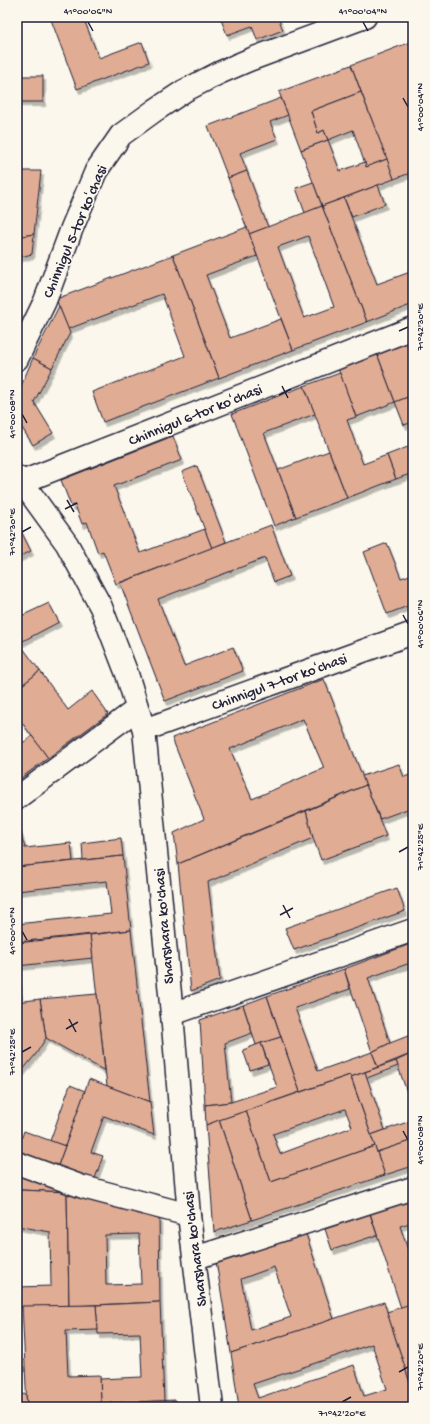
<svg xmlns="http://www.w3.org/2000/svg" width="430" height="1424" font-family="'Gochi Hand',sans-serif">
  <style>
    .building { fill: #e0ac93; stroke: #22223b; fill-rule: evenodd; filter: url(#shadow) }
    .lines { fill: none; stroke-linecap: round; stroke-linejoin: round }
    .minor-casing { stroke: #22223b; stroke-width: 25 }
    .tertiary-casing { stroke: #22223b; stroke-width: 25 }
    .minor { stroke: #fbf7ec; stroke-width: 22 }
    .tertiary { stroke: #fbf7ec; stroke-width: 22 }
    .ticks { fill: none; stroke: #22223b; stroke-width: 1.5 }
    .labels { text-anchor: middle; stroke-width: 3.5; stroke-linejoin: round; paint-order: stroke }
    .street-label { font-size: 15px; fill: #22223b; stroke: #fbf7ec }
    .neatline { fill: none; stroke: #22223b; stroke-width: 1.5 }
    .ticks-label { font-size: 10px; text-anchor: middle; fill: #22223b }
  </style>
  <defs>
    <filter id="shadow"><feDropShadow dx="2.5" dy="4.5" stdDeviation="0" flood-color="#0004"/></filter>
  </defs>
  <rect width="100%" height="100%" fill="#fbf7ec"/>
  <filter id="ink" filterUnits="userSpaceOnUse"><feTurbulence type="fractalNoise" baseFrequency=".025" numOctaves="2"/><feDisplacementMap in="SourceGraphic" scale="8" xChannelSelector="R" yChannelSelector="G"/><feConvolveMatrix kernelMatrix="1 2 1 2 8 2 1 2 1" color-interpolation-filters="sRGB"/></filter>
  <g filter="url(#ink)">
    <!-- building -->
    <g class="building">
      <polygon points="50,17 83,17 99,58 142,42 149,62 77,89"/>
      <polygon points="220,17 278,17 283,30 257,40 252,26 227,35"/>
      <polygon points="413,41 413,172 394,179 351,65"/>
      <polygon points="351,65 361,92 311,111 318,133 324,130 328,140 301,150 279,92"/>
      <rect x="17" y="76" width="26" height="26"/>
      <polygon points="361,92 387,159 366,167 353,130 328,140 324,130 318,133 311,111"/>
      <polygon points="281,98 288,115 270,122 277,139 240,153 247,171 228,178 208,126"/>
      <polygon points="328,140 340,171 365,162 366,167 387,159 394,179 322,206 301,150"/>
      <polygon points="17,171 41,171 34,234 17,237"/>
      <polygon points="247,171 268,227 249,234 228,178"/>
      <polygon points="313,182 322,206 305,213 296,188"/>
      <polygon points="378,185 385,204 352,217 344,198"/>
      <polygon points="344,198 377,284 413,271 413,304 367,322 322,206"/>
      <path d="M322,206L367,322L293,350L249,234ZM308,236L334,307L304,318L278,247Z"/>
      <polygon points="247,227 257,256 206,275 230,338 281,319 293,350 219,378 173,255"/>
      <polygon points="34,234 32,254 17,258 17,237"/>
      <polygon points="173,255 219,378 103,422 92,392 185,356 162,294 68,329 56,299"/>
      <polygon points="59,306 70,333 52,368 33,358"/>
      <polygon points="413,337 413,395 395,402 376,351"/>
      <polygon points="376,351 395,402 356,417 337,366"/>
      <polygon points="33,358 52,368 34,402 53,433 33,445 17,420 17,395"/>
      <polygon points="340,373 356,417 347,420 363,464 387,455 396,479 347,498 304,386"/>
      <polygon points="304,386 315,414 264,433 296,517 274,526 232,414"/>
      <polygon points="413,395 413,422 404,425 395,402"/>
      <polygon points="173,436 182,460 114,486 140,553 205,529 212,548 116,584 103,551 98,553 87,522 82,524 75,505 71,506 61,480"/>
      <polygon points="413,445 413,473 396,479 387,455"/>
      <polygon points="329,451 347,498 296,517 278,470"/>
      <polygon points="197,466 226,542 212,548 182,472"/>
      <polygon points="271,525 290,576 274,582 265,558 158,599 184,666 233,647 243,671 165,701 120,583"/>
      <polygon points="20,529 31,551 17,558 17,530"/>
      <polygon points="387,543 401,578 413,574 413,604 387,614 364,552"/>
      <polygon points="49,603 59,622 19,643 17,640 17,618"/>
      <polygon points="17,640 40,671 17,689"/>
      <polygon points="40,671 68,710 92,691 108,714 48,758 17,716 17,689"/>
      <path d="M324,679L366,785L178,864L174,833L204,819L172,738ZM303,719L324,768L252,799L230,749Z"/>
      <polygon points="32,736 48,758 17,781 17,747"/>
      <polygon points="399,764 404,777 413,774 413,807 380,819 362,776"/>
      <polygon points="366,785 386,836 321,860 313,838 306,811"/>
      <polygon points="306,811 313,838 208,882 220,980 191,991 178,864"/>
      <polygon points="17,824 18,824 25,848 71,843 73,861 17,867"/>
      <polygon points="121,838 123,856 83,860 82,843"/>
      <polygon points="123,856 131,930 17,942 17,924 111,914 107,881 17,891 17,867"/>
      <polygon points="397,888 405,911 294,950 285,928"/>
      <polygon points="131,930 150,1102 107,1086 90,935"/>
      <polygon points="90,935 93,958 17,966 21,1001 17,1002 17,943"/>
      <polygon points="413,943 413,962 368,978 390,1043 372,1052 344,969"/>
      <polygon points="344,969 350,989 295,1008 318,1071 372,1052 378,1067 351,1077 350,1075 300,1092 267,996"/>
      <polygon points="97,994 105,1071 46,1038 40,999"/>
      <polygon points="267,996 281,1037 256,1045 243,1005"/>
      <polygon points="40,999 46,1038 36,1054 17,1077 17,1002"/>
      <polygon points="243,1005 252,1033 225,1043 231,1102 205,1105 200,1020"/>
      <polygon points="413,1034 413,1053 378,1067 372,1052 390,1043"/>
      <polygon points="281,1037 300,1092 206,1125 205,1105 231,1102 277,1087 261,1043"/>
      <polygon points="261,1043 268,1064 250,1070 243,1050"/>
      <polygon points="413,1053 413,1109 396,1061"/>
      <polygon points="396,1061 398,1066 367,1078 365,1072"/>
      <polygon points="365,1072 385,1130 371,1135 351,1077"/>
      <path d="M350,1075L375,1146L271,1182L246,1111ZM345,1109L352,1127L280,1154L273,1134Z"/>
      <polygon points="89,1079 150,1102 154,1135 104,1116 91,1152 103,1156 93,1184 56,1171"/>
      <polygon points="70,1085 85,1091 65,1146 50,1141"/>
      <polygon points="246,1111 271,1182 375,1146 385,1175 252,1220 219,1120"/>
      <polygon points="219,1120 252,1220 214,1232 206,1125"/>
      <polygon points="413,1120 413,1140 377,1152 371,1135"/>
      <polygon points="24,1131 65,1146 56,1171 17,1156 17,1151"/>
      <polygon points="413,1140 413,1166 385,1175 377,1152"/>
      <polygon points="17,1169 67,1192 20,1190 17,1205"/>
      <polygon points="20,1190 67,1192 69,1306 17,1307 17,1287 51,1286 50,1232 17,1226 17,1205"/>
      <path d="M67,1192L159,1212L160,1302L69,1306ZM139,1234L141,1284L106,1285L105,1235Z"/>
      <polygon points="413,1196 413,1222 400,1226 413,1265 413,1303 401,1308 369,1210"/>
      <polygon points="370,1214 377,1235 332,1250 325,1229"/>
      <path d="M305,1231L334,1319L231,1353L216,1261ZM274,1267L291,1317L251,1330L241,1279Z"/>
      <polygon points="160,1302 164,1401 101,1403 100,1379 142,1377 140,1333 98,1334 96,1305"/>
      <path d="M384,1302L413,1392V1407H239L231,1353ZM372,1344L387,1389L364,1396L354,1365L258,1398L253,1384Z"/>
      <polygon points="413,1303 413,1322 409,1323 413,1335 413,1392 387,1312"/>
      <polygon points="96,1305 98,1330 66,1331 68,1376 100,1375 101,1403 27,1407 22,1306"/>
      <polygon points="26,1394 27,1407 73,1405 73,1407 17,1407 17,1395"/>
      <polygon points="176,1400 176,1407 95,1407 94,1404"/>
      <polygon points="94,1404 95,1407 73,1407 73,1405"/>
    </g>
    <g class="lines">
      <!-- minor casing -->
      <g class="minor-casing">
        <g id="minor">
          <polyline points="17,359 45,301 72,228 96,171 121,135 154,111 184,91 219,73 249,60 365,17"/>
          <polyline points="22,482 413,328"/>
          <polyline points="144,730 413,633"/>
          <polyline points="17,798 137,709"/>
          <polyline points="172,1014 413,930"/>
          <polyline points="17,1163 83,1187 189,1215"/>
          <polyline points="195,1258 413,1188"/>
        </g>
      </g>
      <!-- tertiary casing -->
      <g class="tertiary-casing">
        <polyline id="tertiary" points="17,477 22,482 67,544 101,607 127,674 144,730 172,1014 189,1215 212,1407"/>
      </g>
      <!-- minor -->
      <use href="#minor" class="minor"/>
      <!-- tertiary -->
      <use href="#tertiary" class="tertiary"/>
    </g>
  </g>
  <!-- ticks -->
  <path class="ticks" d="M88,22L93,31M363,22L368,31M403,98L408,107M399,331L408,327M282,386L288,398M279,395L291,389M22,414L27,423M67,500L74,512M65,509L77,503M22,532L31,527M403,615L408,624M399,852L408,847M283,905L290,918M280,915L293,908M22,931L27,940M69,1019L76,1032M66,1029L78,1022M22,1052L31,1047M403,1131L408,1140M399,1372L408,1367M342,1402L351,1397"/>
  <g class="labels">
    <!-- street labels -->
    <g class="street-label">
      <text transform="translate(74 231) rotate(-67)" y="5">Chinnigul 5-tor koʻchasi</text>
      <text transform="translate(195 414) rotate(-22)" y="5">Chinnigul 6-tor koʻchasi</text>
      <text transform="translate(279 681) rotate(-20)" y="5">Chinnigul 7-tor koʻchasi</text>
      <text transform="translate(163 926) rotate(-95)" y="5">Sharshara ko'chasi</text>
      <text transform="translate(194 1249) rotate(-97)" y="5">Sharshara ko'chasi</text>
    </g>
  </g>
  <!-- margin -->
  <rect width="430" height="1424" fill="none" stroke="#fbf7ec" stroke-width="44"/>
  <rect x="22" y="22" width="386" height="1380" class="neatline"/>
  <g class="ticks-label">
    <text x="88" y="14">41°00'06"N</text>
    <text x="363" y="14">41°00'04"N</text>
    <text transform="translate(419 107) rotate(-90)" y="4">41°00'04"N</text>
    <text transform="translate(419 327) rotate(-90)" y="4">71°42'30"E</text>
    <text transform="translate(11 414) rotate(-90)" y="4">41°00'08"N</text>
    <text transform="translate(11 532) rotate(-90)" y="4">71°42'30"E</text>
    <text transform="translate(419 624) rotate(-90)" y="4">41°00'06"N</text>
    <text transform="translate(419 847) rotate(-90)" y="4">71°42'25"E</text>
    <text transform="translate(11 931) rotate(-90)" y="4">41°00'10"N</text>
    <text transform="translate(11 1052) rotate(-90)" y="4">71°42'25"E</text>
    <text transform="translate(419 1140) rotate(-90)" y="4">41°00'08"N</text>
    <text transform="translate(419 1367) rotate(-90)" y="4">71°42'20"E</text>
    <text x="342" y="1416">71°42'20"E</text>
  </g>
</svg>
